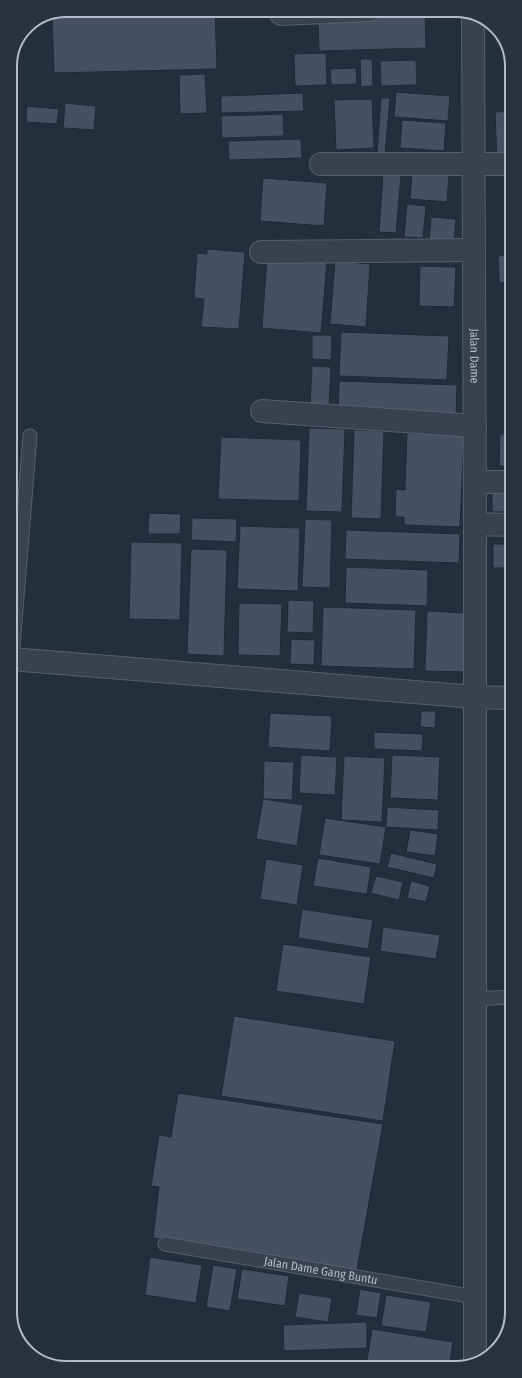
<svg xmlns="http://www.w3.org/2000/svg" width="522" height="1378" font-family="'Fira Sans Condensed',sans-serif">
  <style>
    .building { fill: #455162; stroke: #1f2835 }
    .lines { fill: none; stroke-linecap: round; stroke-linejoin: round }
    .service-casing { stroke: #565f6c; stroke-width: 15 }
    .minor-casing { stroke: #565f6c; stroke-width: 24 }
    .tertiary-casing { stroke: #565f6c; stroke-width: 24 }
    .service { stroke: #38414e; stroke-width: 13 }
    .minor { stroke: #38414e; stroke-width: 22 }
    .tertiary { stroke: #38414e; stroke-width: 22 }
    .labels { text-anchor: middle; stroke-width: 3; stroke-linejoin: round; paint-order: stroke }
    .street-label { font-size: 12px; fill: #b4bcc9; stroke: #1d2633 }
    .rim { fill: none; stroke: #b4bcc9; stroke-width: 2 }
  </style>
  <rect width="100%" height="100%" fill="#242f3e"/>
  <!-- building -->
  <g class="building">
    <polygon points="66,10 215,10 217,69 54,73 52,16"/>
    <polygon points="425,11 426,48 319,51 318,15"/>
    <polygon points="326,53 327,85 295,86 294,54"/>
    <polygon points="360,59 372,59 373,86 361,87"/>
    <polygon points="416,60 417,85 381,86 380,61"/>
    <polygon points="356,68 357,84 331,85 330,69"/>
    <polygon points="205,74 207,113 180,114 179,75"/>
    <polygon points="396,92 450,96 448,121 394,117"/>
    <polygon points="303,93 304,111 221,113 221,96"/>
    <polygon points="381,98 390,98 385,154 377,154"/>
    <polygon points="372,99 374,148 336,150 334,100"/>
    <polygon points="65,103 96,106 94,130 63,128"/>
    <polygon points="27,106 59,109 57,124 26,122"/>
    <polygon points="510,111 510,163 497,164 495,112"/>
    <polygon points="283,114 284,136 222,138 221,116"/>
    <polygon points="402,120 446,123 444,151 400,148"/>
    <polygon points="301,139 302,158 229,160 228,141"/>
    <polygon points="412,173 449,175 447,202 410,199"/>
    <polygon points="383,174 401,176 396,233 379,232"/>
    <polygon points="263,178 327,183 324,226 260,221"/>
    <polygon points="407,204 426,206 423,238 404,237"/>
    <polygon points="431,217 456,219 454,244 429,242"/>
    <polygon points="207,249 245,252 239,329 201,327 204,299 194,298 197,253 207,254"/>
    <polygon points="510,255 510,282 499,283 498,256"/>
    <polygon points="267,257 327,262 321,333 262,328"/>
    <polygon points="335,261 370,264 366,327 330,324"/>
    <polygon points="420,266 456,267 454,307 419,306"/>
    <polygon points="341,332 449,336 447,380 339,376"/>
    <polygon points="312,335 332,335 331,360 312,359"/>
    <polygon points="312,366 331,367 329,407 310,407"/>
    <polygon points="339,381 457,385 456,417 338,414"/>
    <polygon points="309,428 345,429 342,512 306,511"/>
    <polygon points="354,430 384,431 381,519 351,518"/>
    <polygon points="407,433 464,435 460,527 404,525 404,517 395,517 396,489 405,490"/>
    <polygon points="500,434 511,434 511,466 499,466"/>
    <polygon points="221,437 301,440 299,501 218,499"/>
    <rect x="492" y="490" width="19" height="22"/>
    <polygon points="149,513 181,514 180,534 148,534"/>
    <polygon points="192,518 237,519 236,542 191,540"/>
    <polygon points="305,519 332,520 330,588 302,587"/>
    <polygon points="240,526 300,528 298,591 237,589"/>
    <polygon points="346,530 460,534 459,563 345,559"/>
    <polygon points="131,542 182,543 180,620 129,619"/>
    <rect x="493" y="544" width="18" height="24"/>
    <polygon points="191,549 227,550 224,656 187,654"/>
    <polygon points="346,567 428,570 427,606 345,603"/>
    <polygon points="288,600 314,601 313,633 287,632"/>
    <polygon points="239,603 282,604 280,656 238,655"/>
    <polygon points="323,607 416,610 414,669 321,666"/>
    <polygon points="427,611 468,613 467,672 425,671"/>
    <polygon points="291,639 315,640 314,665 290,664"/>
    <polygon points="421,711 436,711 435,728 420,727"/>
    <polygon points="270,713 332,716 330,751 268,747"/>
    <polygon points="374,732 423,734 422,751 374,749"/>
    <polygon points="301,755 337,757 335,795 299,793"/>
    <polygon points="392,755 440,757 438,800 390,798"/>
    <polygon points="344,756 385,758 382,822 341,820"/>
    <polygon points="264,761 294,762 292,800 263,799"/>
    <polygon points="508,761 511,761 511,794 505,793"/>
    <polygon points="263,799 303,805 297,846 256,839"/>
    <polygon points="387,807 439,810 438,830 386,827"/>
    <polygon points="325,818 386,827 380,864 319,855"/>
    <polygon points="410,830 438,834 435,856 406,852"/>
    <polygon points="391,853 437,864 434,878 387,867"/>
    <polygon points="318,858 371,867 367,894 313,886"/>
    <polygon points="266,859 303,865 297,905 260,899"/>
    <polygon points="376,876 403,882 399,900 371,893"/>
    <polygon points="411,881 430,886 426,902 407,898"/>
    <polygon points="302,909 373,920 368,949 298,938"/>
    <polygon points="383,927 440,935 436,959 380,951"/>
    <polygon points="283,944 371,957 364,1004 276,991"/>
    <polygon points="234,1016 395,1041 383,1121 221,1096"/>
    <polygon points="178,1093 383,1124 356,1275 153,1238 159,1187 151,1186 159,1135 171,1137"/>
    <polygon points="150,1257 202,1265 196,1303 145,1295"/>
    <polygon points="213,1265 237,1269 230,1311 206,1307"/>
    <polygon points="242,1269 289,1276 285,1306 237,1299"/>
    <polygon points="360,1289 381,1293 377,1318 356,1315"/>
    <polygon points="299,1293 332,1298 328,1322 295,1317"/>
    <polygon points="386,1295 431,1302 426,1332 381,1326"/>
    <polygon points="367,1322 367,1348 284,1351 283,1325"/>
    <polygon points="372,1329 453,1342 449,1366 366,1366"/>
  </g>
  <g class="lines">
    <!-- service casing -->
    <g class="service-casing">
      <g id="service">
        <polyline points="12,659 30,436"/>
        <polyline points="475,999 512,997"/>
        <path id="s1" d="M165,1244L475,1297"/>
      </g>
    </g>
    <!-- minor casing -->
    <g class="minor-casing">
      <g id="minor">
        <polyline points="281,14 369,10"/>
        <path id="s2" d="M473,15L475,524V1363"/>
        <polyline points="321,164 510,164"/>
        <polyline points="261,252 474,250"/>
        <polyline points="262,411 475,426"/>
        <polyline points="475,482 511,482"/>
        <polyline points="475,524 511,525"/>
      </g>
    </g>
    <!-- tertiary casing -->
    <g class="tertiary-casing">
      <polyline id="tertiary" points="11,659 475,697 511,698"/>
    </g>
    <!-- service -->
    <use href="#service" class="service"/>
    <!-- minor -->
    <use href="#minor" class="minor"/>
    <!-- tertiary -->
    <use href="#tertiary" class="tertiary"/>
  </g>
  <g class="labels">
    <!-- street labels -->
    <g class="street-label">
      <text dy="4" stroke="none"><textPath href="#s2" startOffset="341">Jalan Dame</textPath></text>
      <text dy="4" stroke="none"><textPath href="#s1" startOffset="158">Jalan Dame Gang Buntu</textPath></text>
    </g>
  </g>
  <!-- crop -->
  <path d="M0 0H522V1378H0ZM66 17H456A49 49 0 0 1 505 66V1312A49 49 0 0 1 456 1361H66A49 49 0 0 1 17 1312V66A49 49 0 0 1 66 17Z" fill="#29323f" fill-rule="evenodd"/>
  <path class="rim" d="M66 17H456A49 49 0 0 1 505 66V1312A49 49 0 0 1 456 1361H66A49 49 0 0 1 17 1312V66A49 49 0 0 1 66 17Z"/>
</svg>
